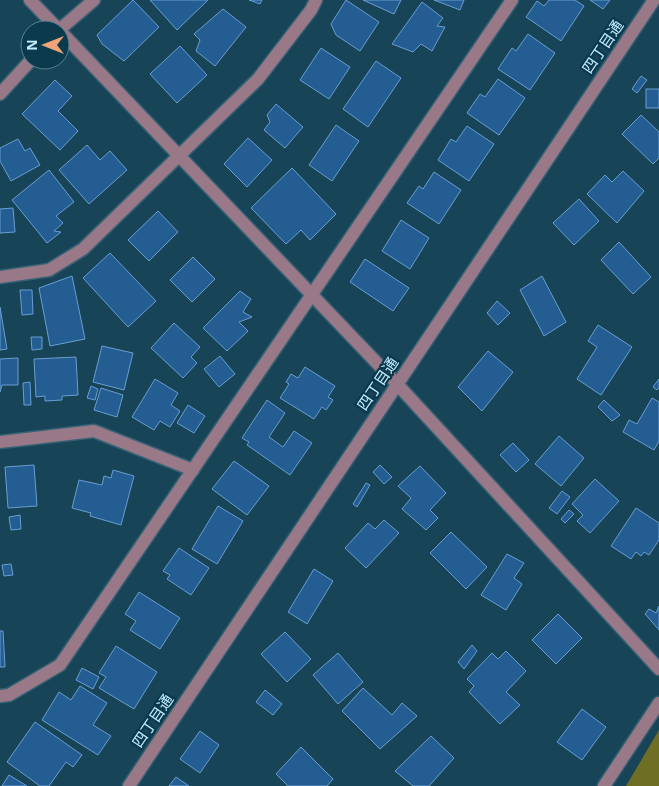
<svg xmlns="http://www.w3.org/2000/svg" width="659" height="786" font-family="'Open Sans','Noto Sans JP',sans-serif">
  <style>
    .green { fill: #6e6e25 }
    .building { fill: #245d91; stroke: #699ed2 }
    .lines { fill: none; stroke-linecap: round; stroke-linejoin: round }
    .minor-casing { stroke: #376275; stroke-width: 15 }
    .minor { stroke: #997887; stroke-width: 12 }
    .labels { text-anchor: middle; stroke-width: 4.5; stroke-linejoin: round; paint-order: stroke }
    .street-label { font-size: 15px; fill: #c5ebff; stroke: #0b3a4c }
  </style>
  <rect width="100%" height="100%" fill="#184457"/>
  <!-- green -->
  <polygon class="green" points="659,730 659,786 626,786"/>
  <!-- building -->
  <g class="building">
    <polygon points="133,0 159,27 124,61 102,44 97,35"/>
    <polygon points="150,0 208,0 177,30"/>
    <polygon points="249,0 262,0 260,4"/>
    <polygon points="346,0 379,22 360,51 336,35 331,24"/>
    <polygon points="363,0 401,0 394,14"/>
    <polygon points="434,0 464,0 460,10"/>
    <polygon points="549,0 575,0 584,6 561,41 526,17 537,1 544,6"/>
    <polygon points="590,0 610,0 603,9"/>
    <polygon points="422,2 443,18 437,26 445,27 432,51 421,44 413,52 392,44"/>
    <polygon points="223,9 246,27 215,66 196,51 200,40 194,34"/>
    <polygon points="528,34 555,53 530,90 498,69 512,48 516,51"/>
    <polygon points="180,46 207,75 177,103 150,74"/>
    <polygon points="321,48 350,67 329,99 300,80"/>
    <polygon points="376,61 401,78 368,127 343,109"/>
    <polygon points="641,76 647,80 637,93 632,89"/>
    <polygon points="498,79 525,98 499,135 467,113 480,94 485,97"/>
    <polygon points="55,80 72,96 58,111 78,131 60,150 22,114"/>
    <rect x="646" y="89" width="13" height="19"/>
    <polygon points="276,104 303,127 285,148 264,130 270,122 267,115"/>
    <polygon points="641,115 659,132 659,158 653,164 622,134"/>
    <polygon points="336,125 359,141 332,181 309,165"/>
    <polygon points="467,126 494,144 469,181 438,160 451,139 456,142"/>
    <polygon points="248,138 272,160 247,187 224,164"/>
    <polygon points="18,139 25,151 30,148 40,165 11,181 0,161 0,148"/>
    <polygon points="87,145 100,160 110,151 127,170 89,204 59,170"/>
    <polygon points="292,168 336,214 310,240 301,230 286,244 251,208"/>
    <polygon points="49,170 74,202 56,216 63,223 54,231 61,232 47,243 12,200"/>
    <polygon points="623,171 644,191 617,223 587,194 605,175 612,182"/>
    <polygon points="434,172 461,190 439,224 407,203 419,186 423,189"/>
    <polygon points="579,199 599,221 574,245 553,223"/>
    <polygon points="13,208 15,232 0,233 0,209"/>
    <polygon points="158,211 178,232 149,261 128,240"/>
    <polygon points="401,220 429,238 410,269 382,251"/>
    <polygon points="619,242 651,277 633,294 601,260"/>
    <polygon points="110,253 156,301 128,327 83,278"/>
    <polygon points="193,257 215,279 192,302 170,280"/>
    <polygon points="365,259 409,288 393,311 350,282"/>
    <polygon points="72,276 85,339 50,346 39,288"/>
    <polygon points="542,276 566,322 544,336 520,290"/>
    <polygon points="20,290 32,290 33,314 22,315"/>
    <polygon points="240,291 251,299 243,312 252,317 239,322 248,331 227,351 203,328"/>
    <polygon points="497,301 510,313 498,325 487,313"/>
    <polygon points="0,307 7,349 0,350"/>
    <polygon points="174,323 200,347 191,357 197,363 183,378 151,348"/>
    <polygon points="598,325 632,347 601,395 577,379 597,347 588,341"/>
    <polygon points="31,337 42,337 42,349 32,350"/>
    <polygon points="102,346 133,353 124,390 93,382"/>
    <polygon points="488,351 513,372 482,411 458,387"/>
    <polygon points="220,356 235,374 219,387 204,369"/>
    <polygon points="76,357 78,395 62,396 62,400 45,401 45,396 36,397 34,359"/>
    <polygon points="18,358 18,385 2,385 0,392 0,359"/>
    <polygon points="305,367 335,386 328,397 333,400 326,410 322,407 314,419 280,398 289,384 286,382 291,374 298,378"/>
    <polygon points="155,379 178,393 171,405 180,411 170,427 160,421 154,430 132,417"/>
    <polygon points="659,379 659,388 657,390 653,387"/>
    <polygon points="30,382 31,405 24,405 23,383"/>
    <polygon points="91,386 98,389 95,400 87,398"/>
    <polygon points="101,388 123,395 117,417 94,410"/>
    <polygon points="652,398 659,402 659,441 654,450 623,432 629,420 637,424"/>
    <polygon points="267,400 285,413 269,437 283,447 294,431 312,443 290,475 247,445 249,442 242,438"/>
    <polygon points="604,400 620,415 612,421 598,407"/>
    <polygon points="188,405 205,416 194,433 177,423"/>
    <polygon points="559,436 584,458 561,486 535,464"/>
    <polygon points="513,443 529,460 516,472 500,455"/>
    <polygon points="234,461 269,486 247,515 212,489"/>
    <polygon points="34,465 37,506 8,508 5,467"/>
    <polygon points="380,465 392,477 384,484 373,472"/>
    <polygon points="420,466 446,493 430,510 438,518 426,530 402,509 411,498 398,486"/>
    <polygon points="113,470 134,476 121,525 90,516 91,513 72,508 79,480 102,485 104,476 111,478"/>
    <polygon points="595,479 619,501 590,533 577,521 583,515 572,504"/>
    <polygon points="366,483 370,485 357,507 353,504"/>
    <polygon points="562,491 570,497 557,514 549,508"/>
    <polygon points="218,506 243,521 217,564 192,549"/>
    <polygon points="636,508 659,523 659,540 649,555 644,552 641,556 636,552 631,559 611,546"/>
    <polygon points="569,510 574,514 565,523 561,519"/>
    <polygon points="20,515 21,529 11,530 9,517"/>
    <polygon points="384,520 399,533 366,568 345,548 368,523 375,529"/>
    <polygon points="451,532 487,567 466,589 430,553"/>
    <polygon points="179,548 209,568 191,595 167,579 170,575 163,571"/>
    <polygon points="507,554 524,563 514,578 522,584 506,610 481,595"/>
    <polygon points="11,564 13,575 4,576 2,565"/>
    <polygon points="314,569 333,581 307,624 288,612"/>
    <polygon points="139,592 180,618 160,649 130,630 136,621 125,614"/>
    <polygon points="659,606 659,630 645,614 649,609 656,613"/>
    <polygon points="558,614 582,638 556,664 532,640"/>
    <polygon points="0,631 3,631 5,667 0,667"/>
    <polygon points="285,632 311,659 287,682 261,654"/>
    <polygon points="472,645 477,651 464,669 458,662"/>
    <polygon points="116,646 157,672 134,709 99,688 106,677 99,673"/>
    <polygon points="506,651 526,671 506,692 520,705 500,724 469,692 474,686 467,679 492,653 498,659"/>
    <polygon points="338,653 363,682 338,704 313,675"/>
    <polygon points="82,668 99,677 93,689 76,680"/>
    <polygon points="80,686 107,703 93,725 111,736 98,755 42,720 59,692 71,700"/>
    <polygon points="363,688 392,715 402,703 417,716 380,749 342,711"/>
    <polygon points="265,690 282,704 273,715 256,702"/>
    <polygon points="582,709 606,727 582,760 557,742"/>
    <polygon points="35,722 82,755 73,767 66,762 49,786 40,786 7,762"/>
    <polygon points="200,731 219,745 200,773 180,759"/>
    <polygon points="431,736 454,758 429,786 413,786 395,771"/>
    <polygon points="301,747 333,779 327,786 288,786 276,774"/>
    <polygon points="9,775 27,786 2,786"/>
    <polygon points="176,777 189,786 169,786"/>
  </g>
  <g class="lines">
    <!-- minor casing -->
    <g class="minor-casing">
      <g id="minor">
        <polyline points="30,0 59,30"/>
        <polyline points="59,30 94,0"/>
        <polyline points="60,31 397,384 659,669"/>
        <polyline points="0,94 31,60"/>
        <polyline points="0,277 49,270 83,249 258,79 311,10 316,0"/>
        <polyline points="0,442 94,431 193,470"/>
        <polyline points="0,696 9,695 60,665 512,0"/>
        <polyline points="129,786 654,0"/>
        <polyline points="604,786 659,703"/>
      </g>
    </g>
    <!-- minor -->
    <use href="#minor" class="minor"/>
  </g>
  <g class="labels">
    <!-- street labels -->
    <g class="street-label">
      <text transform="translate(603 47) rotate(-56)" y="5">四丁目通</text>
      <text transform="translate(378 384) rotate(-56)" y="5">四丁目通</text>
      <text transform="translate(153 721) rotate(-56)" y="5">四丁目通</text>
    </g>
  </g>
  <!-- north arrow -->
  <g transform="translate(45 45) rotate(270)"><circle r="24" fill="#0b3a4c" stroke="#558194"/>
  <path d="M0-4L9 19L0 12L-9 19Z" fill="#f0a378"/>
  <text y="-8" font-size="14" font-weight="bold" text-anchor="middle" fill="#c5ebff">N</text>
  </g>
</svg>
